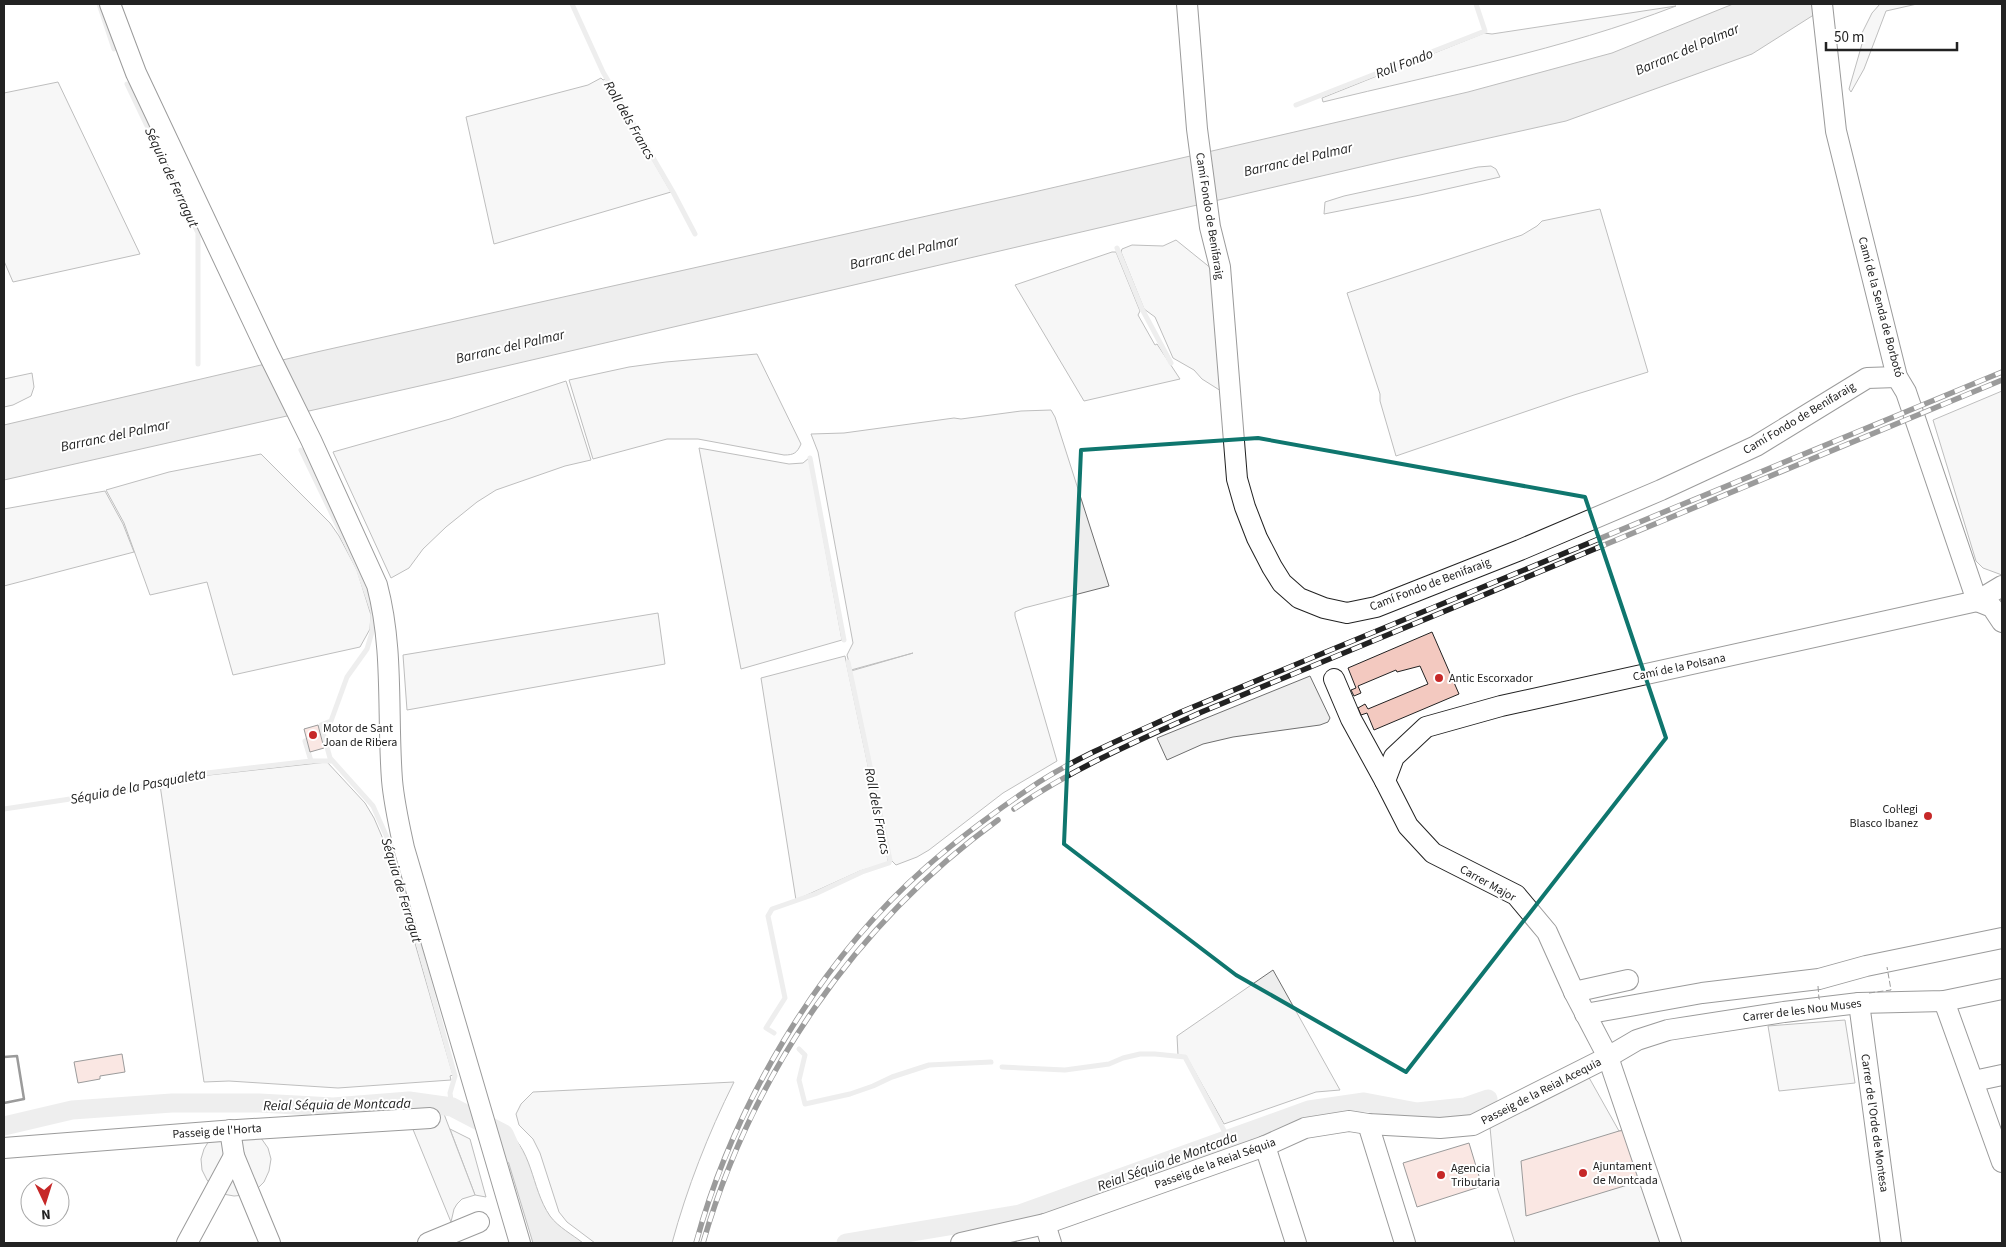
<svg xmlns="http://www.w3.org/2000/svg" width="2006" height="1247" font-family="'Source Sans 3',sans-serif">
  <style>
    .green { fill: #eee; stroke: #6f6f6f }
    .parking { fill: #ededed; stroke: #6f6f6f }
    .water { fill: #d9d9d9; stroke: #6f6f6f }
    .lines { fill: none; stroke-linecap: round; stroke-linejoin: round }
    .stream { stroke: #d9d9d9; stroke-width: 5 }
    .canal { stroke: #d9d9d9; stroke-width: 19 }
    .building { fill: #f3c9c0; stroke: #222 }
    .minor-casing { stroke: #222; stroke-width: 22 }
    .minor { stroke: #fff; stroke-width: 20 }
    .rail-casing { stroke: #222; stroke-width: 5.5 }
    .rail { stroke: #fff; stroke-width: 4; stroke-dasharray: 11; stroke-linecap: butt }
    .fence { stroke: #222; stroke-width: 1; stroke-dasharray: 6 2.5; stroke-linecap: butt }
    .wall { stroke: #222; stroke-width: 2.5 }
    .marked { fill: none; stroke: #0f766e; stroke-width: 4; stroke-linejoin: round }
    .poi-dot { fill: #c62828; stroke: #fff; stroke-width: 2 }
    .labels { text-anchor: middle; stroke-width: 4; stroke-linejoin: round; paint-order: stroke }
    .street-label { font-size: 12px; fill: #222; stroke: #fff }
    .poi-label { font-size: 12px; fill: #222; stroke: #fff; text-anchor: start }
    .water-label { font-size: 14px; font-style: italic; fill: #222; stroke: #fff }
  </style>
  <rect width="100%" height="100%" fill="#fff"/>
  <!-- green -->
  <g class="green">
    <polygon points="1880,4 1917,4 1886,11 1864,69 1851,92 1849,89 1860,51 1863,40 1862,33 1872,13"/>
    <path d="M1676,6C1562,50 1441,73 1323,102L1322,98L1484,33L1492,34Z"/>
    <polygon points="601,78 603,80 606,79 671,192 494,244 466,117 588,85"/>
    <polygon points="58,82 140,254 13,282 4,261 4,93"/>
    <polygon points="1491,166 1496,169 1500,177 1420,195 1324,214 1325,202 1344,196 1478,167"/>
    <polygon points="1600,209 1648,372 1574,395 1396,456 1380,401 1380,394 1347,293 1522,235 1537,226 1542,221"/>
    <polygon points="1176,240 1212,269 1221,391 1202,379 1194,370 1173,358 1155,317 1144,309 1121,252 1122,249 1132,245 1163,246"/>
    <polygon points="1112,252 1116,252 1140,311 1138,315 1155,345 1157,344 1180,379 1084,401 1015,285"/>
    <path d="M757,354L801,444C797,453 794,455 784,455L698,439H667L593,459L569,380L629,367L666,362Z"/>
    <polygon points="32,373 34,387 31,396 13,405 4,407 4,379"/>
    <polygon points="566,381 591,460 565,466 496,490 477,502 446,527 423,549 409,568 391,578 333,452 450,419"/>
    <polygon points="2002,391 2002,575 1983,568 1976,561 1933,420"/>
    <polygon points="1051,410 1055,417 1109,586 1024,608 1015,612 1015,616 1057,761 1003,793 929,850 917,857 896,865 891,860 851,671 913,653 851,670 847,655 853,643 818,452 811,434 844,433 954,418 961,419 1021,411"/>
    <polygon points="699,448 789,464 803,463 809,458 842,640 741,669"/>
    <polygon points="261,454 330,523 339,536 357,570 371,615 370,629 360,647 233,675 207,582 150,595 124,523 106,490 169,472"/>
    <polygon points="105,491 123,524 134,552 4,586 4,509"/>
    <polygon points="658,613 665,664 407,710 403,655"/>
    <polygon points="845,656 888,860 887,863 860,871 796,900 761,678"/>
    <polygon points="1310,676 1330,718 1328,722 1320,725 1233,737 1203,744 1167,760 1157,738"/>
    <polygon points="327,762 365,803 374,818 389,853 453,1075 450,1076 451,1080 338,1088 229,1081 204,1082 160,785 182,778"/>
    <polygon points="1273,970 1340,1090 1316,1092 1224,1124 1186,1056 1178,1055 1177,1036"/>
    <polygon points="1845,1020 1855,1083 1779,1091 1768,1026"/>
    <polygon points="1587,1074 1619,1131 1626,1130 1666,1243 1515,1243 1495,1181 1490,1127"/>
    <path d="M734,1082C708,1134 687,1188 672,1243H595L567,1222L559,1212L540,1153L533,1139L519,1125L516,1114L521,1104L533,1092Z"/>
    <polygon points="450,1129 470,1139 486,1197 475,1195"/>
  </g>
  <!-- parking -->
  <g class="parking">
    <polygon points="429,1109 444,1114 475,1195 462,1199 457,1204 454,1209 451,1222 412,1127"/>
    <polygon points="261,1138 268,1148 271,1159 269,1171 264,1182 256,1190 245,1195 234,1196 223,1194 214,1188 207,1180 202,1170 201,1159 204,1149 210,1139"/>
  </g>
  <!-- water -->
  <g class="water">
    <polygon points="1733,4 1831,4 1752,54 1566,121 1399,158 446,380 4,480 4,425 321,351 1021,195 1468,92 1612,53"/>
    <path d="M501,1127C534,1147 530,1187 550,1216C558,1227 573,1235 583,1243H533L505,1151L503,1139L501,1138Z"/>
  </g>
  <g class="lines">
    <!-- stream -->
    <g class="stream">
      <polyline points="99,4 114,49"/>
      <polyline points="572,4 603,72 673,192 695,234"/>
      <polyline points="127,84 198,233 198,364"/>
      <polyline points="1296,105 1485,31 1476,4"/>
      <polyline points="1117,248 1142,309 1171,363"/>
      <polyline points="301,450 358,568 373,612 372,632 367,649 347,677 331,721 321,725 330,758 373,806 393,851 455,1076 450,1093 452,1107"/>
      <polyline points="810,458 844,640"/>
      <polyline points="311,761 331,761"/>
      <polyline points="4,809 123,791 181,776 311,761 305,741 307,740"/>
      <polyline points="774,1033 766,1028 785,998 768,916 772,909 815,894 862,872 889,863 890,860 848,662"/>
      <polyline points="799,1049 805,1055 799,1080 805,1104 850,1094 873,1086 892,1077 929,1065 991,1062"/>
      <polyline points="1002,1067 1065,1070 1109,1064 1123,1058 1140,1054 1155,1054 1185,1057 1229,1140"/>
    </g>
    <!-- canal -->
    <g class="canal">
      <polyline points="4,1126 72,1110 172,1103 259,1103 333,1107 409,1101 452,1107 504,1134 513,1154"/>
      <polyline points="846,1243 1020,1214 1309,1110 1364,1102 1417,1112 1465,1107 1488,1099"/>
    </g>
  </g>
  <!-- building -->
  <g class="building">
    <polygon points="1432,632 1459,694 1374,730 1367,713 1361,715 1358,708 1365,704 1368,709 1428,684 1420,666 1397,672 1396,670 1358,686 1361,693 1354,696 1351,690 1356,688 1348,668"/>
    <polygon points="318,725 324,748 310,752 304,729"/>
    <polygon points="122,1054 125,1072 100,1076 100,1079 78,1083 74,1062"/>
    <polygon points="1626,1130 1647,1179 1526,1216 1521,1161 1619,1131"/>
    <polygon points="1469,1143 1482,1186 1417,1207 1403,1163"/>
  </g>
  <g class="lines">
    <!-- minor casing -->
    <g class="minor-casing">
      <g id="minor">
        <path d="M110,4L136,73L268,353L311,440L377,585C394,649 387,714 392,780C394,803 399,825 404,848L520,1243"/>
        <polyline points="1187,4 1197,129 1210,227 1220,267 1237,479 1245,507 1257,538 1272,567 1282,583 1299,598 1324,608 1347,613 1376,607 1520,550 1661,490 1756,446 1867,378 1897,377"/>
        <polyline points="1822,4 1836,131 1897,377 1906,392 1977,601"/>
        <polyline points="1977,601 1992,607 2002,622"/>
        <polyline points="1334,679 1351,719 1385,781"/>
        <polyline points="1574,992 1628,980"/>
        <polyline points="1944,1001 2002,1162"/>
        <polyline points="1859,1003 1891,1243"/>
        <polyline points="1585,1014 1702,993 1819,979 1866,966 2002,938"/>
        <polyline points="1974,1081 2002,1075"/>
        <polyline points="1368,1124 1405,1243"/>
        <polyline points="230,1130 234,1156 270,1243"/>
        <polyline points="1265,1146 1296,1243"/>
        <polyline points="4,1148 222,1131 430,1118"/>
        <polyline points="1045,1224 1051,1243"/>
        <polyline points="187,1243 234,1156"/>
        <polyline points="428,1243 479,1222"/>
        <polyline points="961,1243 1045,1224 1265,1146 1305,1128 1349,1121 1368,1124 1440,1128 1473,1125 1608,1057 1637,1040 1668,1030 1784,1012 1859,1003 1944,1001 2002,989"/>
        <polyline points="1671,1243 1608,1057 1574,992 1547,932 1516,895 1433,853 1408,826 1385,781 1394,757 1426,727 1501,706 1977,601 2002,586"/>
      </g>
    </g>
    <!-- minor -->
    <use href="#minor" class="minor"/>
    <!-- rail casing -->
    <g class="rail-casing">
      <g id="rail">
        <path d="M1014,809C1073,768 1139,740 1204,711L2002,380"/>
        <path d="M696,1243C733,1107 818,962 925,868C960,837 1000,808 1039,782C1083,754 1133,734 1181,712L2002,372"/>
        <path d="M703,1243C752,1074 855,924 998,820"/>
      </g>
    </g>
    <!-- rail -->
    <use href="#rail" class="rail"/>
    <!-- fence -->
    <g class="fence">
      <polyline points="1818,986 1819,999 1820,999"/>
      <polyline points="1869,993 1891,990 1887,967"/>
    </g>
    <!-- wall -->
    <polyline class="wall" points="4,1057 17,1056 24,1099 4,1103"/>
  </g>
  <!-- marked area -->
  <path d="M0 0H2006V1247H0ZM1258,438L1585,497L1666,738L1406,1072L1236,975L1064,844L1081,450Z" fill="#fff" fill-opacity=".55" fill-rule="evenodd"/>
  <path class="marked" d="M1258,438L1585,497L1666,738L1406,1072L1236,975L1064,844L1081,450Z"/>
  <!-- markers -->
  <g class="poi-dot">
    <circle cx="1439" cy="678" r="5"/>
    <circle cx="313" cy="735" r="5"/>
    <circle cx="1928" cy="816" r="5"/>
    <circle cx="1583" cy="1173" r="5"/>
    <circle cx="1441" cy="1175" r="5"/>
  </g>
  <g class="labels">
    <!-- street labels -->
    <g class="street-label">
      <text transform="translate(1210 216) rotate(81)" y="4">Camí Fondo de Benifaraig</text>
      <text transform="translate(1881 307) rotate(75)" y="4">Camí de la Senda de Borbotó</text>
      <text transform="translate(1799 418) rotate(-31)" y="4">Camí Fondo de Benifaraig</text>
      <text transform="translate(1430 584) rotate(-21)" y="4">Camí Fondo de Benifaraig</text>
      <text transform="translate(1679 667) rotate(-12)" y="4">Camí de la Polsana</text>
      <text transform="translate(1488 883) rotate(29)" y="4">Carrer Major</text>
      <text transform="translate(1802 1010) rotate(-7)" y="4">Carrer de les Nou Muses</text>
      <text transform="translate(1541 1091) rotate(-27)" y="4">Passeig de la Reial Acequia</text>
      <text transform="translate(1875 1123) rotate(82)" y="4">Carrer de l'Orde de Montesa</text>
      <text transform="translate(217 1131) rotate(-4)" y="4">Passeig de l'Horta</text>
      <text transform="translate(1215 1163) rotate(-20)" y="4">Passeig de la Reial Séquia</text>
    </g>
    <!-- poi labels -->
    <g class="poi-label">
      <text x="1449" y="682">Antic Escorxador</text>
      <text x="323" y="732">Motor de Sant<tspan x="323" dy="14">Joan de Ribera</tspan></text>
      <text x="1918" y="813" text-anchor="end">Col·legi<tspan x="1918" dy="14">Blasco Ibanez</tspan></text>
      <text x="1593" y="1170">Ajuntament<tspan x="1593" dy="14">de Montcada</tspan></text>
      <text x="1451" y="1172">Agencia<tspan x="1451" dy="14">Tributaria</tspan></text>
    </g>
    <!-- water labels -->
    <g class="water-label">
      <text transform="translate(1687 49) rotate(-23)" y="5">Barranc del Palmar</text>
      <text transform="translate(1404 63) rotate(-21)" y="5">Roll Fondo</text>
      <text transform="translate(630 120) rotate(60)" y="5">Roll dels Francs</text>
      <text transform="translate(1298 159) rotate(-13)" y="5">Barranc del Palmar</text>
      <text transform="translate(172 177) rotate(65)" y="5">Séquia de Ferragut</text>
      <text transform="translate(904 252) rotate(-13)" y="5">Barranc del Palmar</text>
      <text transform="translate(510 346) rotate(-13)" y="5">Barranc del Palmar</text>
      <text transform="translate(115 435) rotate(-12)" y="5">Barranc del Palmar</text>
      <text transform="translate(138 786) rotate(-11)" y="5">Séquia de la Pasqualeta</text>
      <text transform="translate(878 811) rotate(79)" y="5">Roll dels Francs</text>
      <text transform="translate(402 890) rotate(73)" y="5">Séquia de Ferragut</text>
      <text transform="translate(337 1104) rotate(-1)" y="5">Reial Séquia de Montcada</text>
      <text transform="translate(1167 1161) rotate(-20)" y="5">Reial Séquia de Montcada</text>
    </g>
  </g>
  <!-- border -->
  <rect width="2006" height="1247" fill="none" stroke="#222222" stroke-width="10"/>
  <!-- north arrow -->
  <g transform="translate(45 1202) rotate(176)"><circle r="24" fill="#ffffff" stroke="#a7a7a7"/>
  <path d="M0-4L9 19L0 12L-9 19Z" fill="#c62828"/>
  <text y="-8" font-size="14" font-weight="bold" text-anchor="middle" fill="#222222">N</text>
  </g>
  <!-- scale -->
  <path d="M1826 42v8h131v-8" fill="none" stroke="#222222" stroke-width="2.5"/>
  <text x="1834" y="42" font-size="15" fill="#222222" stroke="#ffffff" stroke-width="4" paint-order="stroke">50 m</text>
</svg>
